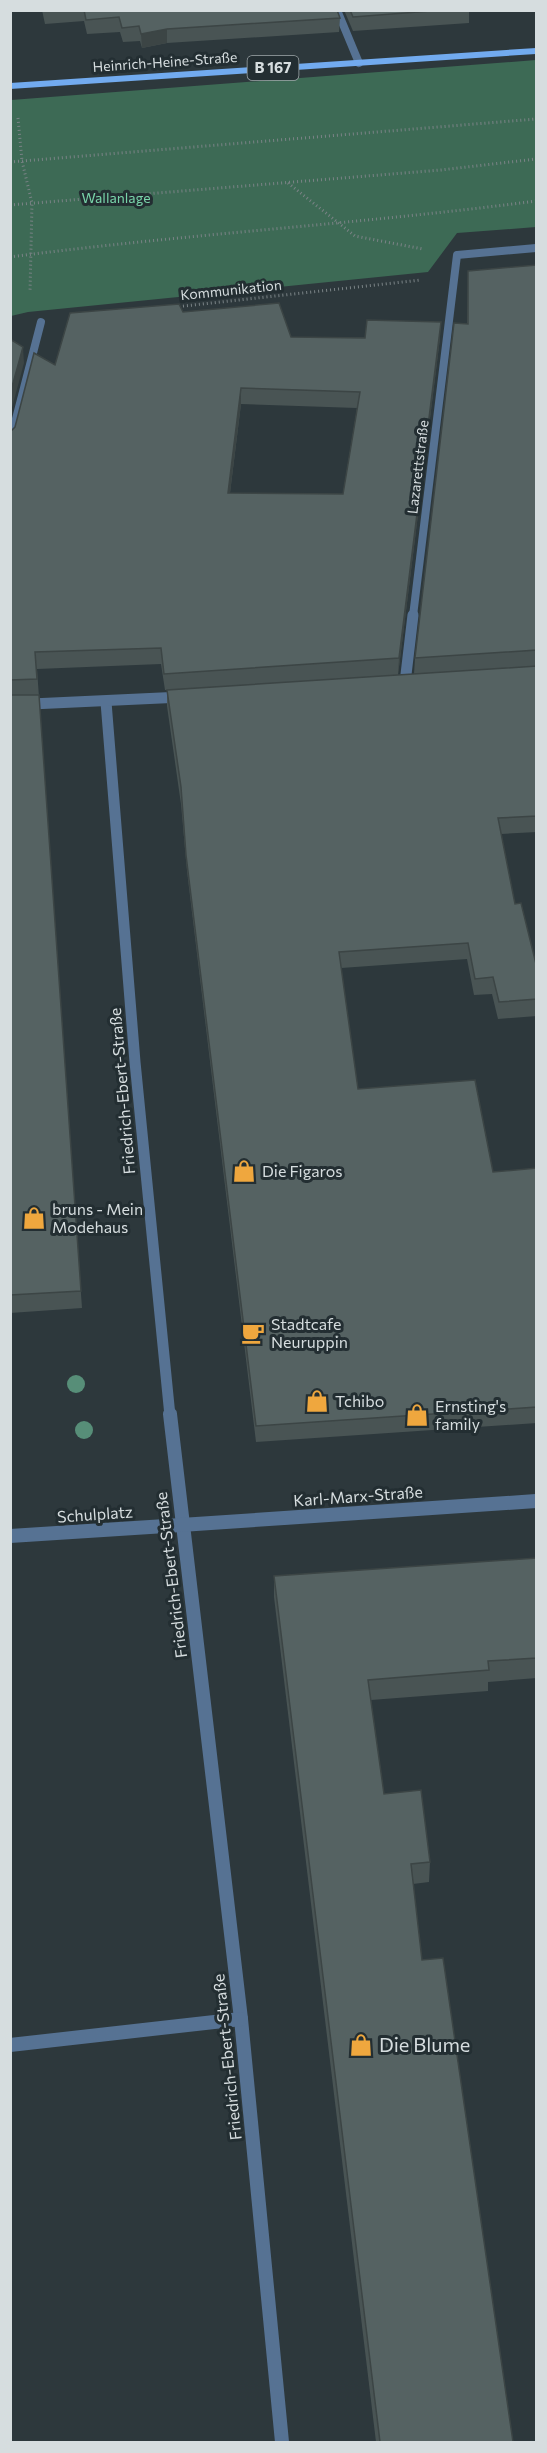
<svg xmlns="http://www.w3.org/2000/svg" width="547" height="2453" font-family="Commissioner,sans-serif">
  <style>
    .green { fill: #3d6a55 }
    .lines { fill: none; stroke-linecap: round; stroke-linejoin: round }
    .path { stroke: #7a8386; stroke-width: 3; stroke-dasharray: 1 3; stroke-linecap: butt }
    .service { stroke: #567293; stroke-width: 8 }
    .pedestrian { stroke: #567293; stroke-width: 14 }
    .minor-far2 { stroke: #567293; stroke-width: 8 }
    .minor-far1 { stroke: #567293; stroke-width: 11 }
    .minor { stroke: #567293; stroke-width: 14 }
    .primary { fill: #72abef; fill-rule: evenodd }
    .tree { fill: #578e78 }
    .wall { fill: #495454; fill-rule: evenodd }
    .shaded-wall { fill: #3c4545 }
    .building { fill: #556262; stroke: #3c4545; stroke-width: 1.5; fill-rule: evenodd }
    .labels { text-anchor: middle; stroke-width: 6; stroke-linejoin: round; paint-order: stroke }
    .far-street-label { font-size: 14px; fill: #d6dddf; stroke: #232e32 }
    .far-park-label { font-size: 14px; fill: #79d4aa; stroke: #232e32 }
    .shield { fill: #232e32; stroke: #a0a8ab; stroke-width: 1.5 }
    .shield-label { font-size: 15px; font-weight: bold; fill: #d6dddf }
    .street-label { font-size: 16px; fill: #d6dddf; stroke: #232e32 }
    .poi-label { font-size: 16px; fill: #d6dddf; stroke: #232e32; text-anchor: start }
    .near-poi-label { font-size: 20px; fill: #d6dddf; stroke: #232e32; text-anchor: start }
  </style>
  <rect width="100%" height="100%" fill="#2d383c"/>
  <!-- green -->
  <polygon class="green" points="536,60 536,227 457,233 428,272 28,312 11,316 11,100"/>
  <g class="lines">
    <!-- path -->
    <g class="path">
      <polyline points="18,118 22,161 32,203 30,292"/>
      <polyline points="10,162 536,119"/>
      <polyline points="288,183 355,236 423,249"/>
      <polyline points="10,205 441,170 536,159"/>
      <path d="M10,257C185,234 361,224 536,201"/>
      <polyline points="175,307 421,280"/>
    </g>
    <!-- service -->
    <polyline class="service" points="337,10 359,63"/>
    <!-- pedestrian -->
    <polyline class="pedestrian" points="10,1536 181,1525"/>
    <!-- minor-far2 -->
    <g class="minor-far2">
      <polyline points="10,442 41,322"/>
      <polyline points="413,616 457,255 536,248"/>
    </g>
    <!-- minor-far1 -->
    <g class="minor-far1">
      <polyline points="405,683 413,615"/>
      <polyline points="106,702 135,1062 170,1416"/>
      <polyline points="10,705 182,697"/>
    </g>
    <!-- minor -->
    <g class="minor">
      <polyline points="170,1414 241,2019 282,2442"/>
      <polyline points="181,1525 536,1501"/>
      <polyline points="10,2045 241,2019"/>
    </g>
    <!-- primary -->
    <polygon class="primary" points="536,48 536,54 10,89 10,83"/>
  </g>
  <!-- trees -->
  <g class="tree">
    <circle cx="76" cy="1384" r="9"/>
    <circle cx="84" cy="1430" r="9"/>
  </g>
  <!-- wall -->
  <g class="wall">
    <polygon points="42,10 337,10 340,18 339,32 167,43 142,48 140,41 123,42 120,32 87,34 84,21 45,24"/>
    <polygon points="344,10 469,10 469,23 353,31"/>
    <path d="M537,265V832L501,834L515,904L537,968V1016L498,1019L492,994L474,995L467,959L341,968L358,1089L493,1172L537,1168V1423L256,1442L187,871L181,804L167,706V690H165L161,664L37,669L82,1308L10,1313V432L15,427L55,365L183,312L291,337L440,338L398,675L414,674L415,658L467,324L468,271ZM241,404L357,408L343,494L230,493Z"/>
    <polygon points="537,1558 537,1678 488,1682 488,1691 371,1700 384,1794 430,1862 429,1882 413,1884 422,1960 513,2442 376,2442 274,1597 274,1576"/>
  </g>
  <!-- shaded-wall -->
  <g class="shaded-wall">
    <polygon points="167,29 167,43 142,48 141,34"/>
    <polygon points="441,322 440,338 398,675 399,658"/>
    <polygon points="23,347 24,363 10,415 10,394"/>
    <polygon points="241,388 241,404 228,509 228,493"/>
  </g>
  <!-- building -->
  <g class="building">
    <polygon points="84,10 337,10 340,18 167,29 141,34 139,26 122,28 119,17 86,20"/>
    <polygon points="350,10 444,10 353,17"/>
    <polygon points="537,265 537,650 415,658 454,323 468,324 468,271"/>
    <path d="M279,303L291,337L365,338L367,320L441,322L399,658L164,674L161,648L35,652L37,679L10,680V432L15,427L34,353L55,365L70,313L179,304L183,312ZM241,388L360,392L343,494L228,493Z"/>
    <polygon points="10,339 23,347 10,394"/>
    <polygon points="537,666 537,816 498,818 515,904 521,903 537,968 537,999 499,1002 493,977 475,979 468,943 339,952 358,1089 475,1080 493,1172 537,1168 537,1407 256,1426 186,855 181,787 167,690"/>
    <polygon points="10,695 39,695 81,1291 10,1295"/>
    <polygon points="537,1558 537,1658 488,1661 489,1670 368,1680 384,1794 421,1790 430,1862 411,1864 422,1960 443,1958 513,2442 380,2442 274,1576"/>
  </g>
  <!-- icons -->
  <defs>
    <g id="shop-bare" transform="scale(1.8)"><path d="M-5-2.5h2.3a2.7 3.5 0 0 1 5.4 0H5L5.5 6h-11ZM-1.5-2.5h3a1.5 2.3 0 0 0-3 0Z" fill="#efa73e" stroke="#232e32" stroke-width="2.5" paint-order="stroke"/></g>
    <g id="cafe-bare" transform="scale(1.8)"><path d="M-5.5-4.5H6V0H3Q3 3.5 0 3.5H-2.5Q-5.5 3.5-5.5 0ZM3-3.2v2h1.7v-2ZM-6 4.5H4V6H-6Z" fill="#efa73e" stroke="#232e32" stroke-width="2.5" paint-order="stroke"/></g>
  </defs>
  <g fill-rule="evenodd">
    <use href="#shop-bare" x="244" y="1171"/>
    <use href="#shop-bare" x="34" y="1218"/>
    <use href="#cafe-bare" x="253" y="1333"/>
    <use href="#shop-bare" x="317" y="1401"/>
    <use href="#shop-bare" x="417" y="1415"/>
    <use href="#shop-bare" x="361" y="2045"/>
  </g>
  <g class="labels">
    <!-- far-street labels -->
    <g class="far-street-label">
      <text transform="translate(165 62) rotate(-4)" y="5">Heinrich-Heine-Straße</text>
      <text transform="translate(231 290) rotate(-6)" y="5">Kommunikation</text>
      <text transform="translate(418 467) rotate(-83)" y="5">Lazarettstraße</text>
    </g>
    <!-- far-park labels -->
    <g class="far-park-label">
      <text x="116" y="203">Wallanlage</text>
    </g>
    <!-- shield labels -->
    <rect class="shield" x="247.5" y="56" width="51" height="24" rx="4.5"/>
    <g class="shield-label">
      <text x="273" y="73">B 167</text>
    </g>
    <!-- street labels -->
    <g class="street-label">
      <text transform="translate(122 1091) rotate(-95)" y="6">Friedrich-Ebert-Straße</text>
      <text transform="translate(358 1496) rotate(-4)" y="6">Karl-Marx-Straße</text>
      <text transform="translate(95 1514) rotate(-4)" y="6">Schulplatz</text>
      <text transform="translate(171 1575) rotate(-97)" y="6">Friedrich-Ebert-Straße</text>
      <text transform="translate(227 2057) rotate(-96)" y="6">Friedrich-Ebert-Straße</text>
    </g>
    <!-- poi labels -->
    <g class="poi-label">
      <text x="262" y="1177">Die Figaros</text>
      <text x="52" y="1215">bruns - Mein<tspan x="52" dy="18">Modehaus</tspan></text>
      <text x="271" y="1330">Stadtcafe<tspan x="271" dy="18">Neuruppin</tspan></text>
      <text x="335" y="1407">Tchibo</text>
      <text x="435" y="1412">Ernsting's<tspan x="435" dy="18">family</tspan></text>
    </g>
    <!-- near-poi labels -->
    <g class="near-poi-label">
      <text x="379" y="2052">Die Blume</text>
    </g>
  </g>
  <!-- border -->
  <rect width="547" height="2453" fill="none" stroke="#d6dddf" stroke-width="24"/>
</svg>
